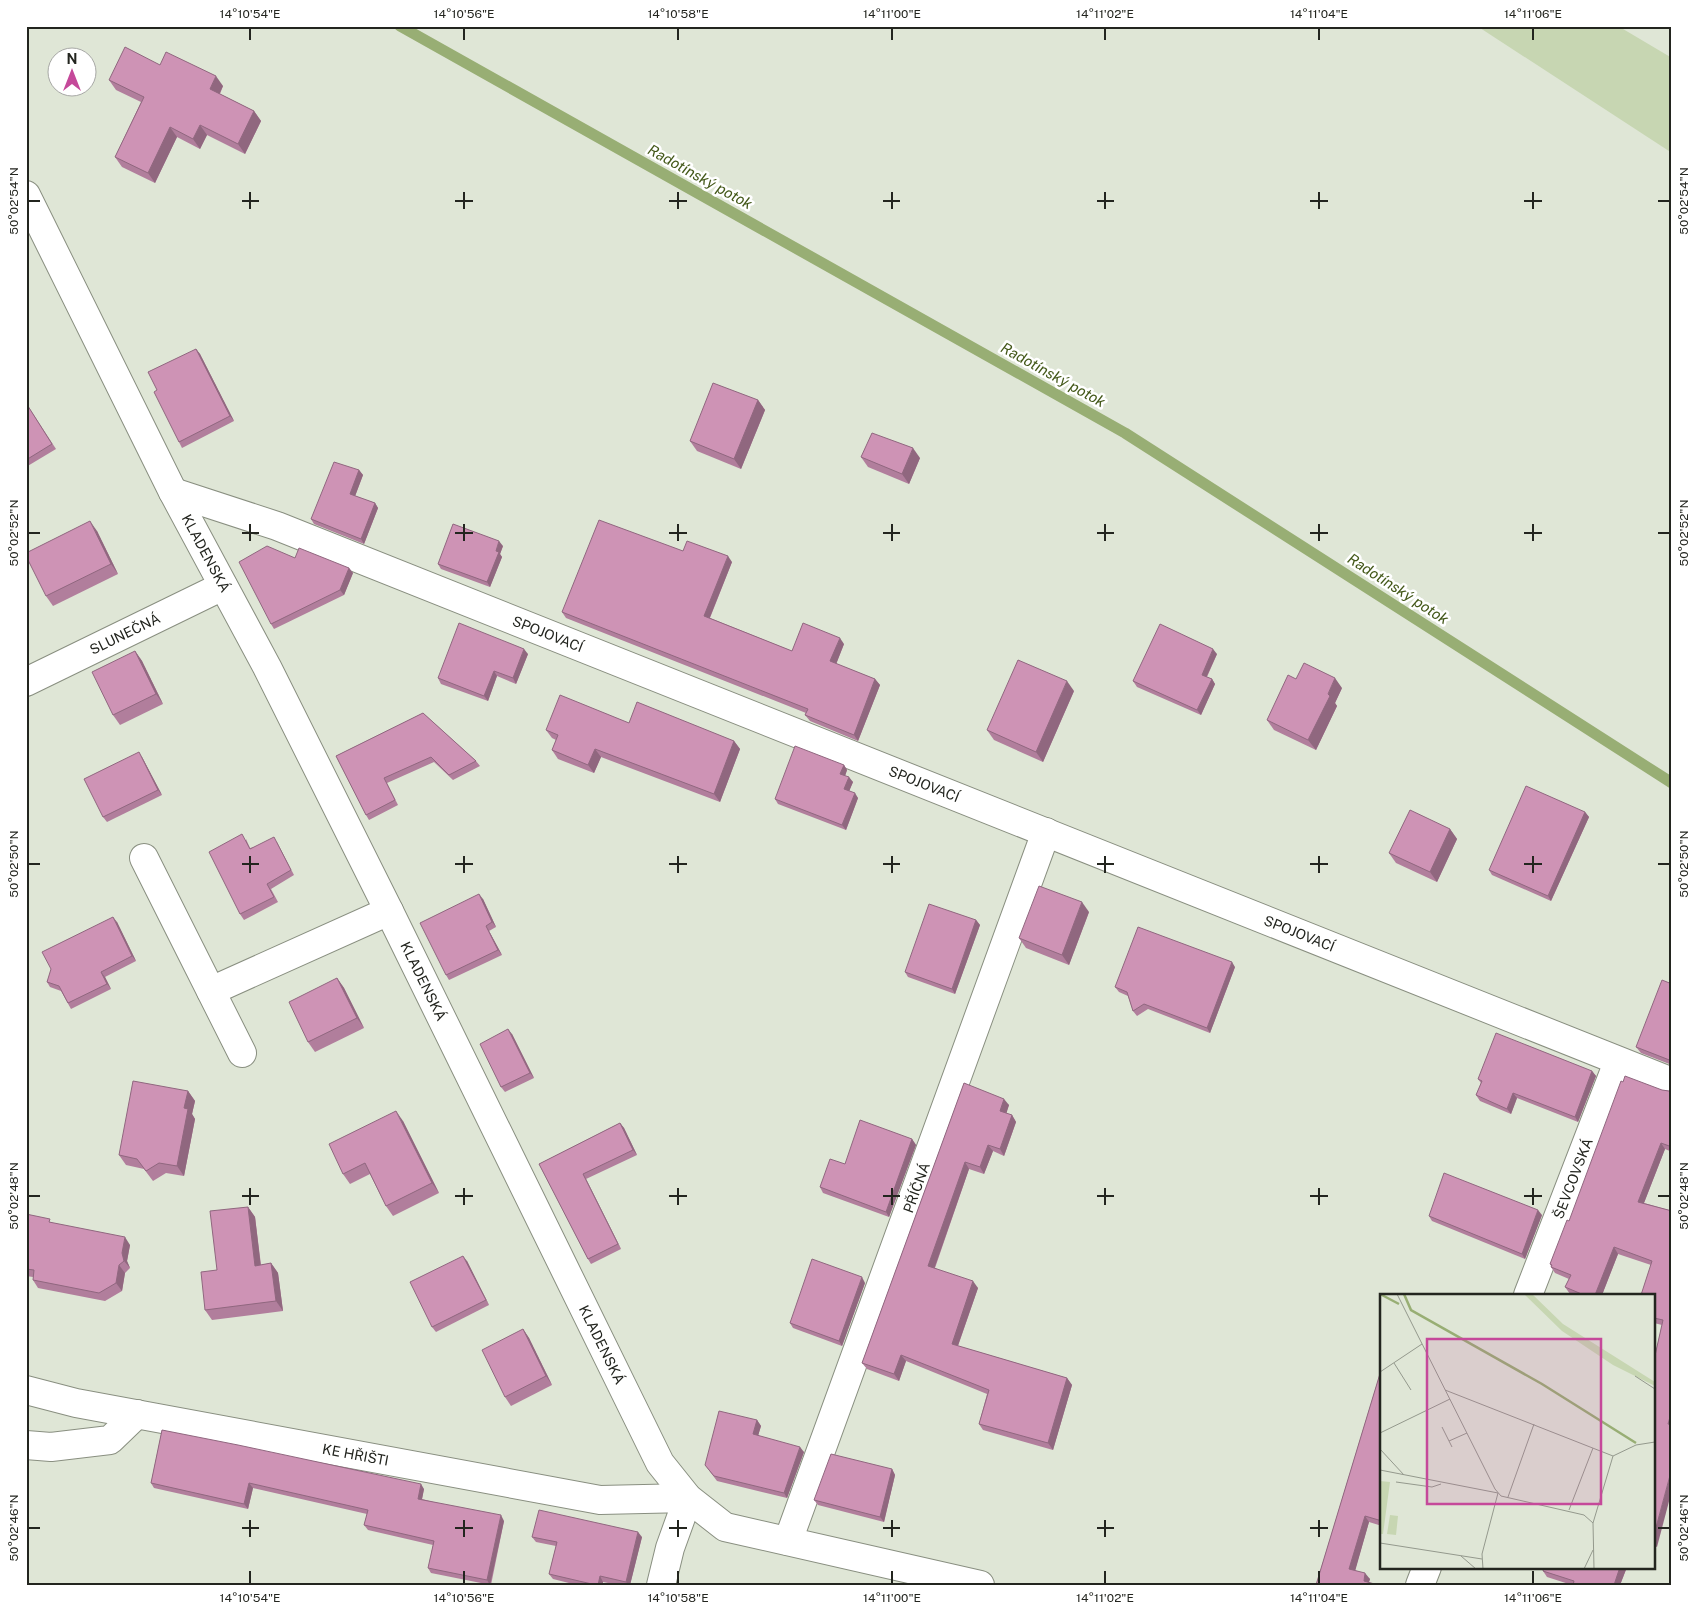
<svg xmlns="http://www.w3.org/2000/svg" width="1698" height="1611" font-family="'Public Sans',sans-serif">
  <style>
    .green { fill: #c7d6b2 }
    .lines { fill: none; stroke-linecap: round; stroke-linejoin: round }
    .stream { stroke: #98ae74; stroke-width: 11 }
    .minor-casing { stroke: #898f80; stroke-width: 30 }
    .major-casing { stroke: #898f80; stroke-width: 30 }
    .minor { stroke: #fff; stroke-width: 28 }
    .major { stroke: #fff; stroke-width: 28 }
    .wall { fill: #b17e9c }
    .shaded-wall { fill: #90677f }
    .building { fill: #ce93b5; stroke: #90677f }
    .ticks { fill: none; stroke: #23251f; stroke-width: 2 }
    .labels { text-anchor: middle; stroke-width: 5; stroke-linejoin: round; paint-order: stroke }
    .street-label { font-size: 14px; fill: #23251f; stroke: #fff }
    .water-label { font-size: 15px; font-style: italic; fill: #435819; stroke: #fff }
    .inset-river { fill: none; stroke: #98ae74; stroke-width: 2.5 }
    .inset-road { fill: none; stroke: #94998d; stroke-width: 1 }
    .view { fill: #c5499a; fill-opacity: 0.15; stroke: #c5499a; stroke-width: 2.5 }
    .inset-edge { fill: none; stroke: #23251f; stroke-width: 2.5 }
    .neatline { fill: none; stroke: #23251f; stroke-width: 2 }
    .ticks-label { font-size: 12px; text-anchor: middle; fill: #23251f }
  </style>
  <rect width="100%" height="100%" fill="#dfe6d6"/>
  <!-- green -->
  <polygon class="green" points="1477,26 1618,26 1672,58 1672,153"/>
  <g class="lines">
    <!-- stream -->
    <polyline class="stream" points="400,26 1125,433 1672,783"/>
    <!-- minor casing -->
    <g class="minor-casing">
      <g id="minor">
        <path id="s1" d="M173,492L277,526L1672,1082"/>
        <path id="s2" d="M26,682L223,586"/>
        <polyline points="144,858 242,1053"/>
        <polyline points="211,991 389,911"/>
        <path id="s3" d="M1528,1295L1618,1062"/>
        <path id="s4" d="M26,1390L76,1403L600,1500L688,1498L670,1548L661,1585"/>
        <polyline points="26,1445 51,1447 110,1440 137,1414"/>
        <path id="s5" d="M788,1541L1046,832"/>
        <polyline points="1420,1585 1427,1567"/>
      </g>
    </g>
    <!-- major casing -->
    <g class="major-casing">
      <g id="major">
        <path id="s6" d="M26,195L173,492L267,667L389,911L660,1463L688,1498L725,1527L980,1585"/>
      </g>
    </g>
    <!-- minor -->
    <use href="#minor" class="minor"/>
    <!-- major -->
    <use href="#major" class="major"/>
  </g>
  <!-- wall -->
  <g class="wall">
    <polygon points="160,65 223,86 220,94 254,111 261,121 245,154 207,135 200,149 177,137 155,183 122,167 115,157 141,102 116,90 109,80"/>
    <polygon points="196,349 200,354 234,421 182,448 179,442 157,390"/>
    <polygon points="758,400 765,410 741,469 697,451 690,441"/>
    <polygon points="26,403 56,449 26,467"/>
    <polygon points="861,457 920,458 909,484 868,467"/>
    <polygon points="359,470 363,475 355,496 375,503 378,508 364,544 314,524 311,519"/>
    <polygon points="97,531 118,574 53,606 46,596"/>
    <polygon points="503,546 500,554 502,557 490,587 441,569 438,564"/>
    <polygon points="683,551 732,562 710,618 792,651 844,644 836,664 875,679 880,685 858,741 810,721 805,715 806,713 566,618 562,612"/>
    <polygon points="295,558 349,568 353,573 344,595 274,629 271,624"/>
    <polygon points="135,651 142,661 163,704 120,725 113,715"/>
    <polygon points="528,654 516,684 497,676 488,701 441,684 438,678"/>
    <polygon points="1217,654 1207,677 1212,679 1215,684 1201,715 1137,687 1133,681"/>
    <polygon points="1342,688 1335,703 1337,706 1316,750 1274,730 1267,720"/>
    <polygon points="1074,691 1043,762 994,740 987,730"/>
    <polygon points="423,713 476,761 480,766 453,780 434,762 387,783 398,805 369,820 366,815 336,756"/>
    <polygon points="629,723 734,741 740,749 720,802 601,757 594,773 558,759 552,750 556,740 552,738 546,730"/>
    <polygon points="142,757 162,795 107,822 103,817"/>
    <polygon points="844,765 847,770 845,776 853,782 849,791 858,798 846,830 778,804 775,799"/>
    <polygon points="1585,812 1589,817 1551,901 1492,875 1489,870"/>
    <polygon points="1450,829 1457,839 1437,882 1396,863 1389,853"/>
    <polygon points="246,839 250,848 277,842 294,875 271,889 278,902 244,920 240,914"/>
    <polygon points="483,899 496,927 489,931 502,955 449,980 446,975"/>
    <polygon points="1089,912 1069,965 1026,948 1019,938"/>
    <polygon points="976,920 980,925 955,994 908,977 905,972"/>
    <polygon points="117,922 136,961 105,977 111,989 71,1009 61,991 50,987 47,982"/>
    <polygon points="1235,967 1210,1033 1148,1009 1137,1016 1133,1011 1128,996 1119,992 1115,987"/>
    <polygon points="337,978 344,988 364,1028 315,1052 308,1042"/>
    <polygon points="1672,984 1672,1065 1641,1053 1636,1047"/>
    <polygon points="512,1034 534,1078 505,1092 501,1087"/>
    <polygon points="1592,1071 1596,1076 1578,1122 1517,1098 1511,1114 1480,1101 1476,1095 1481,1083 1478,1079"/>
    <polygon points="964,1083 1009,1105 1006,1113 1012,1115 1016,1122 1004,1156 993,1151 984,1174 969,1169 935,1268 978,1288 958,1346 1067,1378 1072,1385 1053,1450 983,1430 979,1424 987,1394 906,1361 899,1381 867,1369 862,1363"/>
    <polygon points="1662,1090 1669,1091 1672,1090 1672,1152 1665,1149 1644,1203 1672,1211 1657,1547 1654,1546 1654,1360 1662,1325 1654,1323 1654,1295 1651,1265 1618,1254 1602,1295 1573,1295 1570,1294 1565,1287 1569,1279 1555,1273 1551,1267 1551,1266 1550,1264 1569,1221"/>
    <polygon points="188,1091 195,1101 192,1114 195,1119 184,1176 166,1173 153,1181 144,1169 126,1165 119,1155"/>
    <polygon points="403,1121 439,1193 393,1216 386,1206 370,1174 350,1184 343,1174"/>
    <polygon points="620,1123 624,1128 637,1155 586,1179 621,1249 591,1264 588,1259 539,1164"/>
    <polygon points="912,1139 916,1145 889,1217 823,1193 820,1187 845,1164"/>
    <polygon points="248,1207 255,1217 261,1265 271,1263 278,1273 283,1311 212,1320 205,1310 217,1270"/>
    <polygon points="26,1214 53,1223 130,1245 127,1261 130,1268 125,1273 122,1291 105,1301 38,1288 33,1280 33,1277 26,1276"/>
    <polygon points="1542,1215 1525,1259 1432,1221 1429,1216"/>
    <polygon points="467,1261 489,1305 436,1332 432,1327"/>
    <polygon points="865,1283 842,1346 793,1328 790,1323"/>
    <polygon points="523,1329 529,1338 552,1385 511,1406 505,1397"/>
    <polygon points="1382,1367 1382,1526 1369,1522 1355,1570 1370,1579 1369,1582 1316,1585"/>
    <polygon points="757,1420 761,1426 758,1436 804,1452 787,1498 717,1481 705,1465"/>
    <polygon points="162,1430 424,1489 422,1499 504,1521 491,1585 431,1573 428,1568 433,1545 368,1530 364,1525 367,1514 253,1488 248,1509 154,1488 151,1483"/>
    <polygon points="892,1469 895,1475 884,1522 818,1505 814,1500"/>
    <polygon points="532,1537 642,1537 630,1585 618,1585 603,1582 603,1585 577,1585 553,1579 549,1574 556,1546 536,1542"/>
    <polygon points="1627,1567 1620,1585 1572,1585 1547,1577 1543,1571"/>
  </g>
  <!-- shaded-wall -->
  <g class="shaded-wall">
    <polygon points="216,76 223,86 217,99 210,89"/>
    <polygon points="254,111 261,121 245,154 238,144"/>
    <polygon points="200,125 207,135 200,149 193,139"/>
    <polygon points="170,127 177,137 155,183 148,173"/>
    <polygon points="196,349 200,354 234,421 230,416"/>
    <polygon points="758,400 765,410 741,469 734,459"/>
    <polygon points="913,448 920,458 909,484 902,474"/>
    <polygon points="359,470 363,475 354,499 350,494"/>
    <polygon points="375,503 378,508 364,544 361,539"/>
    <polygon points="90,521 97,531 118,574 111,564"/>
    <polygon points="499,541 503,546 500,554 502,557 490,587 487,582"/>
    <polygon points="728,556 732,562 708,622 704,616"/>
    <polygon points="349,568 353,573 344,595 340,590"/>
    <polygon points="840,638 844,644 835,667 830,661"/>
    <polygon points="524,649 528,654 516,684 513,678"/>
    <polygon points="1213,649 1217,654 1205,680 1202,675"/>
    <polygon points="135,651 142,661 163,704 156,694"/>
    <polygon points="494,671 497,676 488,701 484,696"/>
    <polygon points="1335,678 1342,688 1335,703 1337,706 1316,750 1308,740 1328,694"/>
    <polygon points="875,679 880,685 858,741 854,735"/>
    <polygon points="1212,679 1215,684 1201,715 1197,710"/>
    <polygon points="1067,681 1074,691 1043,762 1036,752"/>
    <polygon points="734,741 740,749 720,802 714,794"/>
    <polygon points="595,749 601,757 594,773 588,765"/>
    <polygon points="139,752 142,757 162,795 158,790"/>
    <polygon points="844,765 847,770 844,779 840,774"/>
    <polygon points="849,777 853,782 848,794 844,789"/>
    <polygon points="855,793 858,798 846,830 842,825"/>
    <polygon points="1585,812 1589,817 1551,901 1548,896"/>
    <polygon points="1450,829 1457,839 1437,882 1430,872"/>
    <polygon points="479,894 483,899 496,927 492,922"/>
    <polygon points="1082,902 1089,912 1069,965 1062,955"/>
    <polygon points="113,917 117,922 136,961 132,956"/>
    <polygon points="976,920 980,925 955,994 952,989"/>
    <polygon points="486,926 489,931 502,955 498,950"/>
    <polygon points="1232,962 1235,967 1210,1033 1207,1028"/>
    <polygon points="101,972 105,977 111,989 107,984"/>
    <polygon points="337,978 344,988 364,1028 357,1018"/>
    <polygon points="508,1029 512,1034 534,1078 530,1073"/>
    <polygon points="1592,1071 1596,1076 1578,1122 1575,1117"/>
    <polygon points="188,1091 195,1101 192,1114 195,1119 184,1176 177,1166 184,1108"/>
    <polygon points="1513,1093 1517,1098 1511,1114 1507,1109"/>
    <polygon points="1004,1099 1009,1105 1005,1118 1000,1111"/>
    <polygon points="396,1111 403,1121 439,1193 432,1183"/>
    <polygon points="1012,1115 1016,1122 1004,1156 1000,1149"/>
    <polygon points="620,1123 624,1128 637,1155 633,1150"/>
    <polygon points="912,1139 916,1145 889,1217 886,1212"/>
    <polygon points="1661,1143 1665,1149 1642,1208 1638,1202"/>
    <polygon points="988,1145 993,1151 984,1174 980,1167"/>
    <polygon points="965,1162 969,1169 933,1272 928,1266"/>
    <polygon points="583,1174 586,1179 621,1249 618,1244"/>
    <polygon points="248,1207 255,1217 262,1276 255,1266"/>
    <polygon points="1538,1210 1542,1215 1525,1259 1522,1254"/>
    <polygon points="125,1237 130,1245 127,1261 130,1268 124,1261 122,1253"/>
    <polygon points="1614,1247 1618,1254 1602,1295 1595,1295"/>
    <polygon points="463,1256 467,1261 489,1305 486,1300"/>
    <polygon points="271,1263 278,1273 283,1311 276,1301"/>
    <polygon points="119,1265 125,1273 122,1291 116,1283"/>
    <polygon points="862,1277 865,1283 842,1346 839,1341"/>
    <polygon points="973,1281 978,1288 956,1351 952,1344"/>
    <polygon points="523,1329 529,1338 552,1385 546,1376"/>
    <polygon points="901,1355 906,1361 899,1381 894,1374"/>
    <polygon points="1067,1378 1072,1385 1053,1450 1048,1443"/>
    <polygon points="1672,1410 1672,1429 1668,1424"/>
    <polygon points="757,1420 761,1426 757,1439 753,1434"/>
    <polygon points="800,1447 804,1452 787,1498 784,1493"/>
    <polygon points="1672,1468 1672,1490 1657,1547 1654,1543 1654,1535"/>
    <polygon points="892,1469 895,1475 884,1522 880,1517"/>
    <polygon points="249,1483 253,1488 248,1509 244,1504"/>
    <polygon points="421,1484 424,1489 421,1504 418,1499"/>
    <polygon points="501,1515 504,1521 490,1585 487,1580"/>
    <polygon points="1365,1516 1369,1522 1354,1575 1349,1569"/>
    <polygon points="638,1532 642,1537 630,1585 628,1585 626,1582"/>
    <polygon points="1620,1567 1627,1567 1620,1585 1614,1585"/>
    <polygon points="1365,1573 1370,1579 1368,1585 1364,1581"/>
    <polygon points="600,1576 603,1582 603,1585 598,1585"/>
  </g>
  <!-- building -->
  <g class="building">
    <polygon points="125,47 160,65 166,52 216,76 210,89 254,111 238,144 200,125 193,139 170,127 148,173 115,157 144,97 109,80"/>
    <polygon points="196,349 230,416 179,442 154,392 157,390 148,372"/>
    <polygon points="713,383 758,400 734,459 690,441"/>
    <polygon points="26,403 52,444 26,460"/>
    <polygon points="872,433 913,448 902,474 861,457"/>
    <polygon points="334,462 359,470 350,494 375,503 361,539 311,519"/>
    <polygon points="599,520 683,551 687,541 728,556 704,616 792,651 803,623 840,638 830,661 875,679 854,735 805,715 808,709 562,612"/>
    <polygon points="90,521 111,564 46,596 26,556 26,553"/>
    <polygon points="453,524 499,541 496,551 499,552 487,582 438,564"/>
    <polygon points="267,546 295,558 299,548 349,568 340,590 271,624 239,562"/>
    <polygon points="459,623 524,649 513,678 494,671 484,696 438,678"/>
    <polygon points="1160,624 1213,649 1202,675 1212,679 1197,710 1133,681"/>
    <polygon points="135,651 156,694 113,715 92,672"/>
    <polygon points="1018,660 1067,681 1036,752 987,730"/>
    <polygon points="1304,663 1335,678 1328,694 1330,696 1308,740 1267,720 1288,675 1296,679"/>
    <polygon points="560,695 629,723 637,702 734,741 714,794 595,749 588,765 552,750 558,735 546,730"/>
    <polygon points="423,713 476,761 449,775 431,757 384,778 395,800 366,815 336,756"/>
    <polygon points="795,746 844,765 840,774 849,777 844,789 855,793 842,825 775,799"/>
    <polygon points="139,752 158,790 103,817 84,779"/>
    <polygon points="1526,786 1585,812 1548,896 1489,870"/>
    <polygon points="1410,810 1450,829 1430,872 1389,853"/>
    <polygon points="242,834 250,849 274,837 291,870 267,884 274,897 240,914 209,852"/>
    <polygon points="1039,886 1082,902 1062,955 1019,938"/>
    <polygon points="479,894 492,922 486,926 498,950 446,975 420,923"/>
    <polygon points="929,904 976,920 952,989 905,972"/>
    <polygon points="113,917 132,956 101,972 107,984 68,1003 59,986 47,982 51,969 42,952"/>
    <polygon points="1138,927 1232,962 1207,1028 1144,1004 1133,1011 1127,992 1115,987"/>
    <polygon points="337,978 357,1018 308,1042 289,1002"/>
    <polygon points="1662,980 1672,984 1672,1061 1636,1047"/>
    <polygon points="508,1029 530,1073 501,1087 480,1044"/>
    <polygon points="1496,1033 1592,1071 1575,1117 1513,1093 1507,1109 1476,1095 1482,1081 1478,1079"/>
    <polygon points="1625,1076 1662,1090 1669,1091 1672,1090 1672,1147 1661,1143 1638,1202 1672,1211 1672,1410 1668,1424 1672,1425 1672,1468 1654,1535 1654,1360 1663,1320 1654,1318 1654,1295 1641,1295 1652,1261 1614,1247 1595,1295 1584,1295 1565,1287 1571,1275 1551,1267 1552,1265 1550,1264 1567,1220 1569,1221 1621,1081 1623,1082"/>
    <polygon points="133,1081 188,1091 184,1108 188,1109 177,1166 159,1163 146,1171 137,1159 119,1155"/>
    <polygon points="964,1083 1004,1099 1000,1111 1012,1115 1000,1149 988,1145 980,1167 965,1162 928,1266 973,1281 952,1344 1067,1378 1048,1443 979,1424 989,1390 901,1355 894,1374 862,1363"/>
    <polygon points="396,1111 432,1183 386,1206 365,1163 343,1174 329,1144"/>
    <polygon points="860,1120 912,1139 886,1212 820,1187 830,1159 845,1164"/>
    <polygon points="620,1123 633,1150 583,1174 618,1244 588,1259 539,1164"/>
    <polygon points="1444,1173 1538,1210 1522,1254 1429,1216"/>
    <polygon points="248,1207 255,1266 271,1263 276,1301 205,1310 201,1272 217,1270 210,1211"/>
    <polygon points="26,1214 50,1219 49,1222 125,1237 122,1253 124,1261 119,1265 116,1283 99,1293 33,1280 34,1270 26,1269"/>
    <polygon points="463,1256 486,1300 432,1327 410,1282"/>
    <polygon points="812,1259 862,1277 839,1341 790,1323"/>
    <polygon points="523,1329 546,1376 505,1397 482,1350"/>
    <polygon points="1382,1367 1382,1521 1365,1516 1349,1569 1365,1573 1364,1581 1378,1585 1316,1585"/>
    <polygon points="719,1411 757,1420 753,1434 800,1447 784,1493 714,1476 705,1465"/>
    <polygon points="162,1430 238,1445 421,1484 418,1499 501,1515 487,1580 428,1568 434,1541 364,1525 368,1510 249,1483 244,1504 151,1483"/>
    <polygon points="831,1454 892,1469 880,1517 814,1500"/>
    <polygon points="539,1510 638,1532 626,1582 600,1576 598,1585 596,1585 549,1574 557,1542 532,1537"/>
    <polygon points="1544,1567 1620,1567 1614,1585 1573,1585 1574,1581 1543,1571"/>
  </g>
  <!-- ticks -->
  <path class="ticks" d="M250,28V40M464,28V40M678,28V40M892,28V40M1105,28V40M1319,28V40M1533,28V40M250,192V209M464,192V209M678,192V209M892,192V209M1105,192V209M1319,192V209M1533,192V209M28,201H40M242,201H259M455,201H473M669,201H687M883,201H900M1097,201H1114M1310,201H1328M1524,201H1542M1658,201H1670M250,524V541M464,524V541M678,524V541M892,524V541M1105,524V541M1319,524V541M1533,524V541M28,533H40M242,533H259M455,533H473M669,533H687M883,533H900M1097,533H1114M1310,533H1328M1524,533H1542M1658,533H1670M250,856V873M464,856V873M678,856V873M892,856V873M1105,856V873M1319,856V873M1533,856V873M28,864H40M242,864H259M455,864H473M669,864H687M883,864H900M1097,864H1114M1310,864H1328M1524,864H1542M1658,864H1670M250,1188V1205M464,1188V1205M678,1188V1205M892,1188V1205M1105,1188V1205M1319,1188V1205M1533,1188V1205M28,1196H40M242,1196H259M455,1196H473M669,1196H687M883,1196H900M1097,1196H1114M1310,1196H1328M1524,1196H1542M1658,1196H1670M250,1520V1537M464,1520V1537M678,1520V1537M892,1520V1537M1105,1520V1537M1319,1520V1537M28,1528H40M242,1528H259M455,1528H473M669,1528H687M883,1528H900M1097,1528H1114M1310,1528H1328M1658,1528H1670M250,1571V1584M464,1571V1584M678,1571V1584M892,1571V1584M1105,1571V1584M1319,1571V1584M1533,1571V1584"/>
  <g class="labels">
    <!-- street labels -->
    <g class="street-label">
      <text dy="5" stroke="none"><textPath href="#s6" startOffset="401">KLADENSKÁ</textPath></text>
      <text dy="5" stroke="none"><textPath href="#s2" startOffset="110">SLUNEČNÁ</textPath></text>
      <text dy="5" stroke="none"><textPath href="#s1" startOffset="401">SPOJOVACÍ</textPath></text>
      <text dy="5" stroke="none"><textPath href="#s1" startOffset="806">SPOJOVACÍ</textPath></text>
      <text dy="5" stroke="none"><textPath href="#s1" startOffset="1210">SPOJOVACÍ</textPath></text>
      <text dy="5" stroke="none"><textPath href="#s6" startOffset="881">KLADENSKÁ</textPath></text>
      <text dy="5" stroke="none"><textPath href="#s3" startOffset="125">ŠEVCOVSKÁ</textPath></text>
      <text dy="5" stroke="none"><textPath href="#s5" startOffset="376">PŘÍČNÁ</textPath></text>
      <text dy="5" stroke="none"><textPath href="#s6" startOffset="1286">KLADENSKÁ</textPath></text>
      <text dy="5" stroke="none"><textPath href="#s4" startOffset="336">KE HŘIŠTI</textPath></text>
    </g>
    <!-- water labels -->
    <g class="water-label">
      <text transform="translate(700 177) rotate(29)" y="5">Radotínský potok</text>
      <text transform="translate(1053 375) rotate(29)" y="5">Radotínský potok</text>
      <text transform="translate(1398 589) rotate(33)" y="5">Radotínský potok</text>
    </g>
  </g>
  <!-- overview -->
  <g transform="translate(1380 1294)">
    <rect width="275" height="275" fill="#dfe6d6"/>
    <path d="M144,0H152L183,30L275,88V92L233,71L182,37ZM0,187L10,188L3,240H0ZM10,221L18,222L16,241L7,240Z" fill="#c7d6b2"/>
    <path class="inset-river" d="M0,0L19,10M24,0L31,16L162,90L256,149"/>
    <path class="inset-road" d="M17,0L115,195L121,202L204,221L213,229L214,275M14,69L31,96M0,78L42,50M255,82L275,95M65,96L233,162M62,133L72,153M0,139L70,105M69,147L87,139M0,155L24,181M0,176L118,199L102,260L103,275M16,188L52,193L61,190M128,203L154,130M189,216L213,154M213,229L233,162L256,151L275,148M0,249L102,265M81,262L96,275M204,275L213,256"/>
    <path class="view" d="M47,45H221V210H47Z"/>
    <rect width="275" height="275" class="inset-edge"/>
  </g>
  <!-- border -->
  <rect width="1698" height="1611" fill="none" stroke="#ffffff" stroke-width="55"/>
  <!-- north arrow -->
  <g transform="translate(72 72)"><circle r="24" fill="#ffffff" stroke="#a7a8a5"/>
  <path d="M0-4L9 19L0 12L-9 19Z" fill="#c5499a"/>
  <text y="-8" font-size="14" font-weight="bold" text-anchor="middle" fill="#23251f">N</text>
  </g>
  <rect x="28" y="28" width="1642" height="1556" class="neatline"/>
  <g class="ticks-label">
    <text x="250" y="18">14°10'54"E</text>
    <text x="464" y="18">14°10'56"E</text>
    <text x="678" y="18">14°10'58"E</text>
    <text x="892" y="18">14°11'00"E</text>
    <text x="1105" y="18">14°11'02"E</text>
    <text x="1319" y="18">14°11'04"E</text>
    <text x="1533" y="18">14°11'06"E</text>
    <text transform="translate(14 201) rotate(-90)" y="4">50°02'54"N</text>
    <text transform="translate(1684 201) rotate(-90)" y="4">50°02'54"N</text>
    <text transform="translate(14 533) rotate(-90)" y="4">50°02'52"N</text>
    <text transform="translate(1684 533) rotate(-90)" y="4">50°02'52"N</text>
    <text transform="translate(14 864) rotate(-90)" y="4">50°02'50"N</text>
    <text transform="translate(1684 864) rotate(-90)" y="4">50°02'50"N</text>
    <text transform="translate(14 1196) rotate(-90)" y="4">50°02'48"N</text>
    <text transform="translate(1684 1196) rotate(-90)" y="4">50°02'48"N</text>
    <text transform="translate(14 1528) rotate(-90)" y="4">50°02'46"N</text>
    <text transform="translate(1684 1528) rotate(-90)" y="4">50°02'46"N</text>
    <text x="250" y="1602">14°10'54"E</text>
    <text x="464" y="1602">14°10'56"E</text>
    <text x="678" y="1602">14°10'58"E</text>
    <text x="892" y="1602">14°11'00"E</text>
    <text x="1105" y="1602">14°11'02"E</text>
    <text x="1319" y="1602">14°11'04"E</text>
    <text x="1533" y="1602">14°11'06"E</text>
  </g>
</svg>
